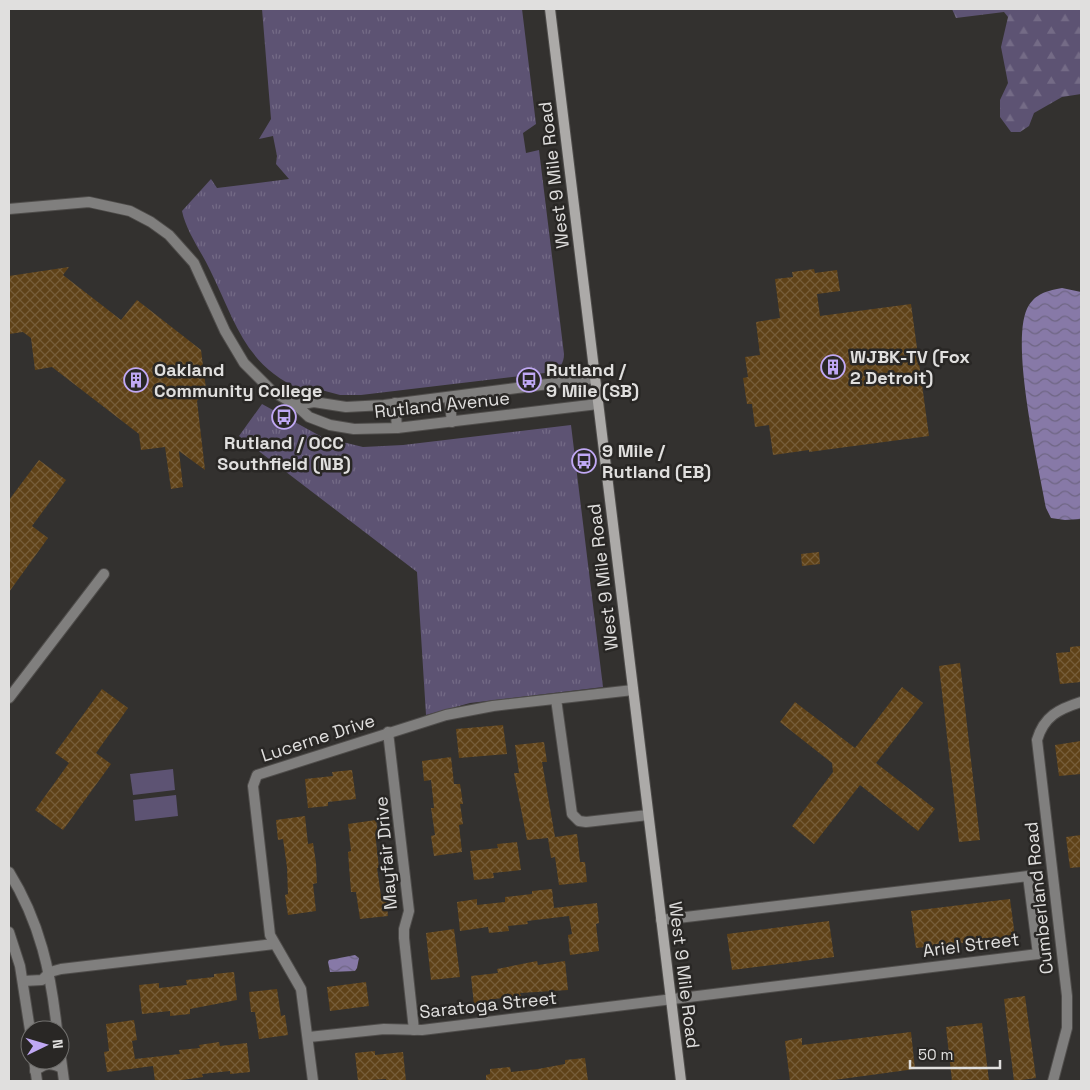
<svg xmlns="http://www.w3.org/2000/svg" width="1090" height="1090" font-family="'Space Grotesk',sans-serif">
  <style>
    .grass { fill: url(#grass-tufts) }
    .forest { fill: url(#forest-firs) }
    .park { fill: #5d5373 }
    .water { fill: url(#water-waves) }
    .building { fill: url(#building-cross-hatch) }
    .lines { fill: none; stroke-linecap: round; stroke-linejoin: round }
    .minor-casing { stroke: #4f4d4b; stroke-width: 12 }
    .secondary-casing { stroke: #4f4d4b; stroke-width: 12 }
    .minor { stroke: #807f7e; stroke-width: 10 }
    .secondary { stroke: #acaaa8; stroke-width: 10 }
    .labels { text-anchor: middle; stroke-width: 5; stroke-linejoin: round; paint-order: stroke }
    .street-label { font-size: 18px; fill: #e0dfde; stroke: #292725 }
    .poi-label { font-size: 18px; font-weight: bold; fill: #e0dfde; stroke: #292725; text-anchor: start }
  </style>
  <defs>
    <pattern id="grass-tufts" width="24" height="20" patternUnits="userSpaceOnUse" patternTransform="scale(1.25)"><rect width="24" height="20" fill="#5d5373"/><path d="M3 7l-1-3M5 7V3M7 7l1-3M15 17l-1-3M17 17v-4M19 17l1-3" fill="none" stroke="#746b86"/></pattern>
    <pattern id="forest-firs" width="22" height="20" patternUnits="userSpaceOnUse" patternTransform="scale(1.25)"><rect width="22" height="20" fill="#5d5373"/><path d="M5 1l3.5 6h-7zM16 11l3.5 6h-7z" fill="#746b86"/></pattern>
    <pattern id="water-waves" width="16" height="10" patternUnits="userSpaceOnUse" patternTransform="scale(1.25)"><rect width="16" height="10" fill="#8779a7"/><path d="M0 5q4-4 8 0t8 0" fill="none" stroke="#6f6684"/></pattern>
    <pattern id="building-cross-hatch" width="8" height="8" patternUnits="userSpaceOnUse" patternTransform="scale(1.25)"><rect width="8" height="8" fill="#5f4218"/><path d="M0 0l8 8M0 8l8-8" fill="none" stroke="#765d39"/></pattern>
  </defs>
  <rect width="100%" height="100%" fill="#33312f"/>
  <!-- grass -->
  <g class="grass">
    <path d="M262,9H522L536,124L523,133L526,153L539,150L564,354C564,363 560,368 553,372L361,395H340L310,387L302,390C244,365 236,322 210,270C201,251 186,231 182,211L211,179L217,188L289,179L276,164L277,156L273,136L259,139L271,119Z"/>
    <polygon points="262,404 322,437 363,447 403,445 571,425 603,687 470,703 426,715 417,572 239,436"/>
  </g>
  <!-- forest -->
  <polygon class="forest" points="952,9 1081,9 1081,94 1062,97 1034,113 1029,126 1020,132 1011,132 1000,117 1000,100 1008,83 1001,47 1008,17 1004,12 956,18"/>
  <!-- park -->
  <g class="park">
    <polygon points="173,769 175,790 133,795 130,774"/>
    <polygon points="176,795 178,816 135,821 133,800"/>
  </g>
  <!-- water -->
  <g class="water">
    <path d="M1062,288L1081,292V519L1065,520L1051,518L1046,508C1039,467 1008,337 1029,305C1038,292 1048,291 1062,288Z"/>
    <polygon points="355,955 359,958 357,968 355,971 330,972 328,962 329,960"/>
  </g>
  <!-- building -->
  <g class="building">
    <polygon points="69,267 63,275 121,320 137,300 201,350 206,389 197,401 205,470 179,451 183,487 171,489 165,447 141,450 139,434 52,367 35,370 31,338 23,332 9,334 9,276"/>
    <polygon points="814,269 815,273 837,270 840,291 817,294 820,316 911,304 929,436 809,452 809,450 773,455 769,425 755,427 752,404 747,404 743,378 748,377 745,357 760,355 756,322 780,318 775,279 793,277 792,272"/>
    <polygon points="39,460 66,480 32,526 48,538 9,592 9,500"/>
    <polygon points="819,552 820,564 802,566 801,554"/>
    <polygon points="1081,646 1081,682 1060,684 1056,653 1070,652 1070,647"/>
    <polygon points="960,663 980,840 959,842 939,666"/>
    <polygon points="902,687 923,703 876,763 935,809 918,831 860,785 814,844 792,826 833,772 832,763 780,722 795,702 855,748"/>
    <polygon points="102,689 128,708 96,753 111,764 63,830 35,810 69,763 55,753"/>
    <polygon points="503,725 507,754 459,758 456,729"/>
    <polygon points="1081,741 1081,774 1059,776 1055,745"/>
    <polygon points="544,742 547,762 542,762 555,837 577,834 580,862 585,862 587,882 559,885 555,857 551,858 548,838 527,840 514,773 519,773 515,745"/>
    <polygon points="451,757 454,784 460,784 463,804 460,804 463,824 459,825 462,852 434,856 431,836 435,835 431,808 434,808 431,780 424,781 422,761"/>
    <polygon points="352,770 356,799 328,802 328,806 308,808 305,779 333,776 332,772"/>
    <polygon points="305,816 308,844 313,843 316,863 317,883 313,884 316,911 288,915 285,895 288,894 287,867 283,839 278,840 276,820"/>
    <polygon points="376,820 379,840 376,841 379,868 377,868 381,896 386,895 388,916 360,919 356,892 351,892 348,852 351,851 348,824"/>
    <polygon points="1081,835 1081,867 1070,868 1066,837"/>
    <polygon points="517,842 521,870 493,873 494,878 474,880 470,851 498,848 497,844"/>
    <polygon points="552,889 554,908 597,903 599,923 596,924 599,951 570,955 568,935 572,934 569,916 527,921 528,924 508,926 509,931 489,933 488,927 460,931 457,902 477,899 477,905 505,902 505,897 532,894 532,891"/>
    <polygon points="1010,899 1015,937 916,948 911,911"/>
    <polygon points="829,921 834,957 732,970 727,934"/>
    <polygon points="454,929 460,977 431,980 426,933"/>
    <polygon points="537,961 538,965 565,961 568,990 520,993 521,996 494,999 494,1002 474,1005 471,976 498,973 497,969"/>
    <polygon points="234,972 237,1000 190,1009 190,1014 170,1016 170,1011 142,1014 139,985 159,983 159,988 187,985 186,980 214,977 214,974"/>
    <polygon points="366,982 369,1006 330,1011 327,987"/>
    <polygon points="277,989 281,1016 285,1015 288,1035 259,1039 255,1012 251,1012 249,992"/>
    <polygon points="1025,996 1036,1078 1014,1081 1004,999"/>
    <polygon points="134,1020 137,1040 132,1041 135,1059 180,1054 179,1050 200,1048 199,1045 219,1042 220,1046 247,1043 250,1072 230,1074 230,1071 202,1074 203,1077 175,1081 155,1081 153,1066 107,1072 104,1052 109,1051 106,1024"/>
    <polygon points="982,1023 989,1081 952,1081 946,1027"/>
    <polygon points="911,1032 915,1069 827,1081 790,1081 785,1041 802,1038 802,1045"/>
    <polygon points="375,1051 375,1055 403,1052 406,1081 386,1081 386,1079 358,1081 355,1053"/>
    <polygon points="585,1058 588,1081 486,1081 486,1075 490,1074 490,1069 510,1067 511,1072 538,1069 565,1064 565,1060"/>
  </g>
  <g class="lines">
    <!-- minor casing -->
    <g class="minor-casing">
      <g id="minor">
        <polyline points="9,209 89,202 130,211 151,222 169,235 194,263 225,331 244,363 272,391 296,405 309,417 330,425 354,429 397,428 598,404"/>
        <polyline points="449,397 452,422"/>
        <polyline points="395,403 397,428"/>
        <polyline points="296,405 314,402 346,407 384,405 595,378"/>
        <polyline points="9,698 104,574"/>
        <polyline points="556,699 572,814 579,821 586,822 648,815"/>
        <polyline points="388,732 409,911 404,929 404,938 414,1030"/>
        <path d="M9,872C40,922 51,973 57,1030"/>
        <polyline points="9,932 20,966 30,1030"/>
        <polyline points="23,981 42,980 50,972 61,969 274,944"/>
        <polyline points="309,1037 384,1029 422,1030 1038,954 1028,876 661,920"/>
        <polyline points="60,1051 64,1081"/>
        <polyline points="34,1060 37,1081"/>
        <path d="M35,1071C45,1063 50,1062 62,1068"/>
        <polyline points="313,1081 301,989 270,935 253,786 257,775 446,715 493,706 633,690"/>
        <path d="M1053,1081L1067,1028V996L1037,740C1044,716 1059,709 1081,702"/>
      </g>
    </g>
    <!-- secondary casing -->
    <g class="secondary-casing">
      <polyline id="secondary" points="550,9 681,1081"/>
    </g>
    <!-- minor -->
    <use href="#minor" class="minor"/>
    <!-- secondary -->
    <use href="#secondary" class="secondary"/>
  </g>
  <!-- icons -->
  <defs>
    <g id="building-ring" transform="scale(1.25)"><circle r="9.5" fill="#292725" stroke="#c0a8f4" stroke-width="1.5"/><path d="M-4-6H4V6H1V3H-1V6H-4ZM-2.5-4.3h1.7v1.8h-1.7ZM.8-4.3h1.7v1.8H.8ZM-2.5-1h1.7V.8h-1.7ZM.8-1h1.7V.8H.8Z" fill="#c0a8f4"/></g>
    <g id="bus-ring" transform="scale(1.25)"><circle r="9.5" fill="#292725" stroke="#c0a8f4" stroke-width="1.5"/><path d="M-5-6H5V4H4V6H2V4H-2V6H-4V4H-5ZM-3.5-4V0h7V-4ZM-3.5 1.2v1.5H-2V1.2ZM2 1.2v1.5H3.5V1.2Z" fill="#c0a8f4"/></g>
  </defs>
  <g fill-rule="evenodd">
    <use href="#building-ring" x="833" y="367"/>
    <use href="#building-ring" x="136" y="380"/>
    <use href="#bus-ring" x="529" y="380"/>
    <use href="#bus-ring" x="284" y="417"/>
    <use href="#bus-ring" x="584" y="461"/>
  </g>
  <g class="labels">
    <!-- street labels -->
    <g class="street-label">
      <text transform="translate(554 175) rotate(-97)" y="6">West 9 Mile Road</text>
      <text transform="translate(442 405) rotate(-6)" y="6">Rutland Avenue</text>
      <text transform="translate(603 577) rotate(-97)" y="6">West 9 Mile Road</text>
      <text transform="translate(318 738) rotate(-18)" y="6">Lucerne Drive</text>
      <text transform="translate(386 853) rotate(-95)" y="6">Mayfair Drive</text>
      <text transform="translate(1039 898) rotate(-96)" y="6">Cumberland Road</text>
      <text transform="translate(971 945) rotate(-7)" y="6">Ariel Street</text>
      <text transform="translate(684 975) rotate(83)" y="6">West 9 Mile Road</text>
      <text transform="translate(488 1005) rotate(-6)" y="6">Saratoga Street</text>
    </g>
    <!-- poi labels -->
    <g class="poi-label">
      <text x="850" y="363">WJBK-TV (Fox<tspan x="850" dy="21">2 Detroit)</tspan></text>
      <text x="154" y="376">Oakland<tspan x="154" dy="21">Community College</tspan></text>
      <text x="546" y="376">Rutland /<tspan x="546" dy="21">9 Mile (SB)</tspan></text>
      <text x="284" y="449" text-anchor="middle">Rutland / OCC<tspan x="284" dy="21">Southfield (NB)</tspan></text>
      <text x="602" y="457">9 Mile /<tspan x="602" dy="21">Rutland (EB)</tspan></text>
    </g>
  </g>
  <!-- border -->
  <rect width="1090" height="1090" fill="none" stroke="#e0dfde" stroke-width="20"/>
  <!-- north arrow -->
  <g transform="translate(45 1045) rotate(85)"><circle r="24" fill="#292725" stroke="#72716f"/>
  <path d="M0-4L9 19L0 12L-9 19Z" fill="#c0a8f4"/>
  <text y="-8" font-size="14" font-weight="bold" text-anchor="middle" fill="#e0dfde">N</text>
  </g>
  <!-- scale -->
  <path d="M910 1060v8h90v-8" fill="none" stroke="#e0dfde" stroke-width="2.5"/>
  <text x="918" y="1060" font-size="15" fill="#e0dfde" stroke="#292725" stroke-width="4" paint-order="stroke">50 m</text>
</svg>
